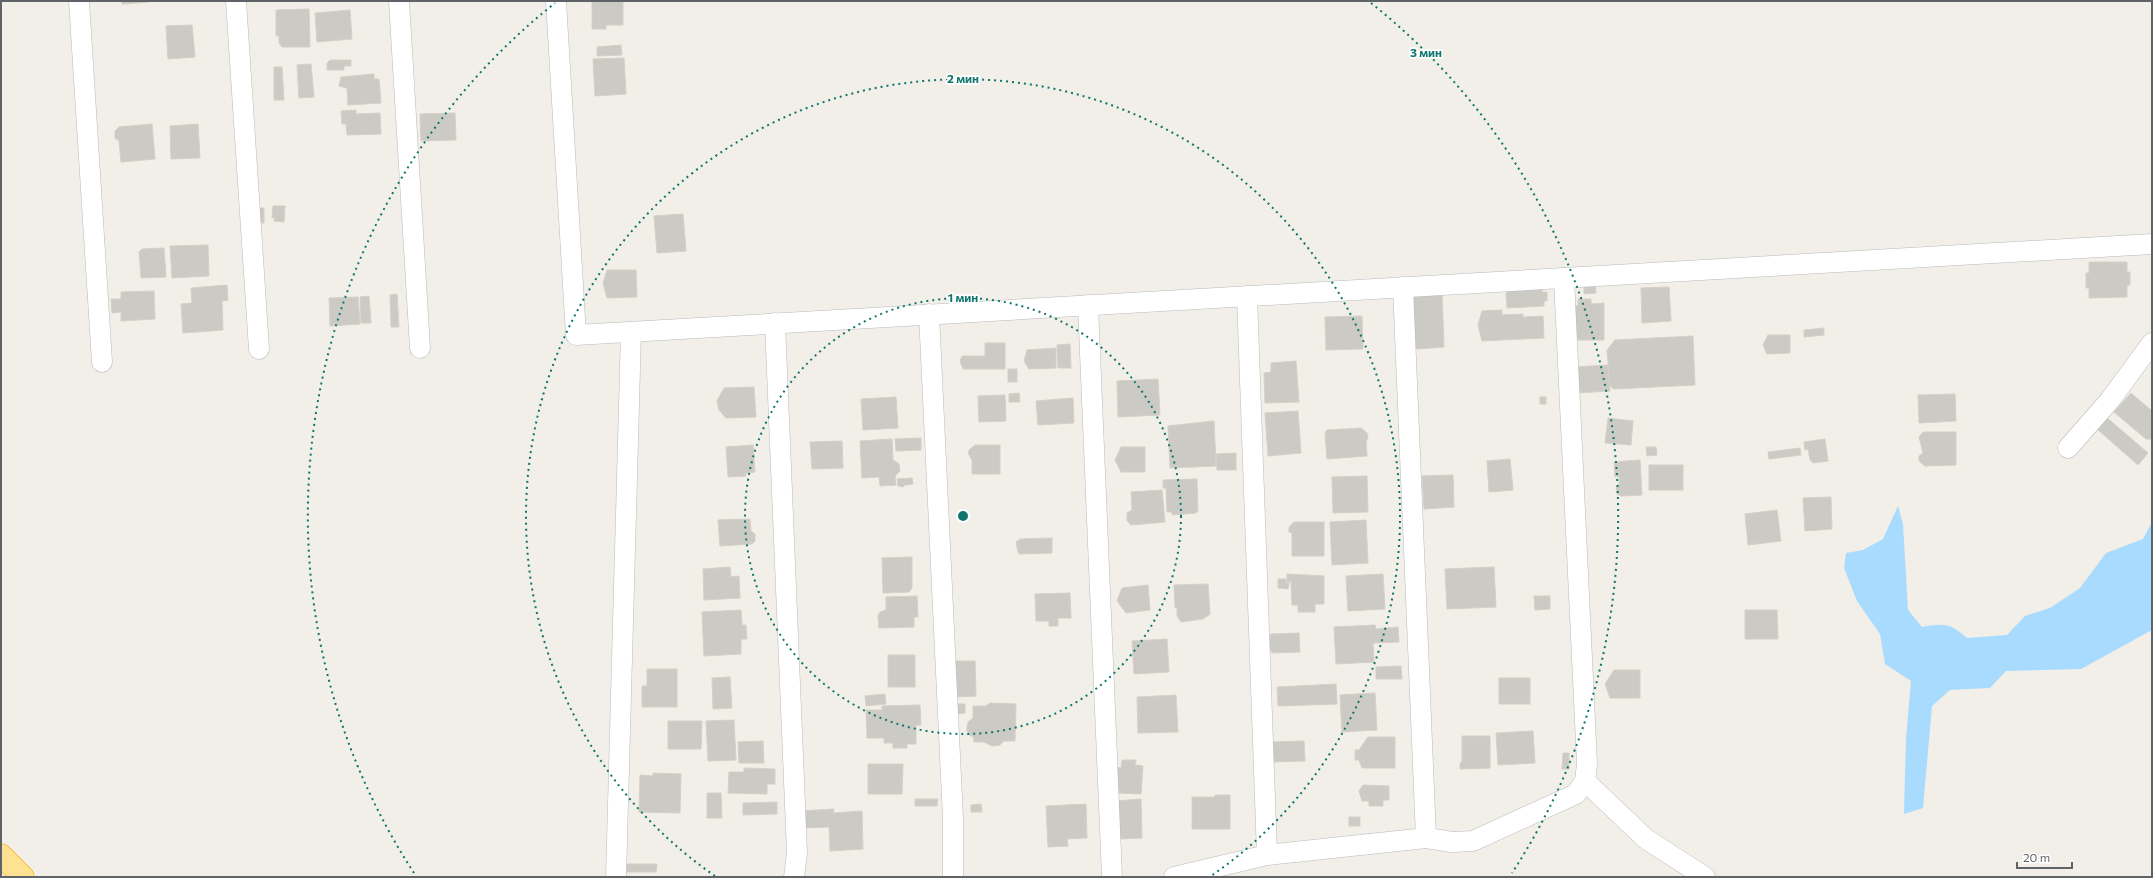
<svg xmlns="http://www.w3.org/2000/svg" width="2153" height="878" font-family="Commissioner,sans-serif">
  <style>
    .water { fill: #a9dbff }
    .building { fill: #cccac4; stroke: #d6d0c5 }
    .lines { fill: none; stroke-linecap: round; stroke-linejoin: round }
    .minor-casing { stroke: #b8babe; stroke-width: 21 }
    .motorway-casing { stroke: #f8a600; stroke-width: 23 }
    .minor { stroke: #fff; stroke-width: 20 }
    .motorway { stroke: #fee191; stroke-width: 22 }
    .ring { fill: none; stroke: #0f766e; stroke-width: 2; stroke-dasharray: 2 4 }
    .centre { fill: #0f766e; stroke: #fff; stroke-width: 2 }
    .ring-label { font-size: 12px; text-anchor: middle; font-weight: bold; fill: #0f766e; stroke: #fff; stroke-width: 3.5; stroke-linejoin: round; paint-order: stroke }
  </style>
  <rect width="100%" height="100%" fill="#f1efe7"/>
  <!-- water -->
  <path class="water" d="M1898,506L1903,524L1908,610L1922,627C1945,623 1950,623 1967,638L2007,635L2025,616L2050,608L2080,588L2106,553L2143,539L2152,522V630L2081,669L2006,671L1990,688L1950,690L1932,706L1923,808L1904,814L1906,738L1911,681L1885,664L1880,634L1857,601L1844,568L1846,553L1863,550L1883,539Z"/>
  <!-- building -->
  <g class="building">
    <polygon points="122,1 149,1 149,2 122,4"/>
    <polygon points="592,1 623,1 623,25 606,25 606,29 592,29"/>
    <polygon points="309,9 310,47 282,47 279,43 279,36 276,36 276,10"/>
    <polygon points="350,10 352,39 317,42 315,13"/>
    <polygon points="192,25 195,57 168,59 166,26"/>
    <polygon points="621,45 622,55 597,56 597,47"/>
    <polygon points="624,58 626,94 595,96 593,59"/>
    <polygon points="330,60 351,60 351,66 344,66 344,70 327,70 327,63"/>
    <polygon points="311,64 314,97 299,98 297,65"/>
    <polygon points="274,67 282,67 284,100 274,100"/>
    <polygon points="374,74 374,79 379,79 381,103 348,105 347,88 339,86 341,77"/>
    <polygon points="356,110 356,114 380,113 381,134 347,135 346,124 342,124 341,111"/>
    <polygon points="455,113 456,140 421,141 420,114"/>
    <polygon points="152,124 155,159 121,162 119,141 115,138 115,131 119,127"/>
    <polygon points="198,124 200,158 171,159 170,126"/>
    <polygon points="273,206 285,206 284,222 274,221 275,217 272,218"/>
    <rect x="257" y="208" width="7" height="15"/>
    <polygon points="683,214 686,251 657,253 654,216"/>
    <polygon points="208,245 209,276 172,278 170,246"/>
    <polygon points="164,248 166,277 141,278 139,252 142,249"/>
    <polygon points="2089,262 2127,262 2127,272 2130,272 2130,285 2127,285 2127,297 2089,298 2089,288 2086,288 2086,273 2089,273"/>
    <polygon points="607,270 636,270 637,297 607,298 603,283"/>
    <polygon points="227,285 228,300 222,301 223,330 183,333 181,304 192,303 191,288"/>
    <polygon points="1595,285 1596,293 1584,294 1584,286"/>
    <polygon points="1542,287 1542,292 1547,292 1547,301 1544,301 1544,306 1507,308 1506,294 1508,290"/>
    <polygon points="1669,287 1671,321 1642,323 1641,288"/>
    <polygon points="154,291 155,319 121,321 121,312 112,313 111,299 121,299 121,292"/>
    <polygon points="1442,293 1444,347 1417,349 1414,346 1412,294"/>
    <polygon points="397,294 399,327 391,327 390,295"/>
    <polygon points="369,296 371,323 361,323 360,297"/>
    <polygon points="358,297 360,324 330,326 329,298"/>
    <polygon points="1578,299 1591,299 1591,304 1604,303 1604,340 1574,340 1573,306 1578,306"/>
    <polygon points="1502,310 1502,315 1523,314 1523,317 1543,316 1544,338 1482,341 1478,325 1482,311"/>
    <polygon points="1362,316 1363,349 1326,350 1325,317"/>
    <polygon points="1824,328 1824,335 1804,337 1804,330"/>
    <polygon points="1768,335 1790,335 1790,353 1767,354 1763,345"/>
    <polygon points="1693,336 1695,385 1614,389 1610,386 1607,350 1615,340"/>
    <polygon points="985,343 1005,343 1005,369 963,369 960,361 962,356 985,356"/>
    <polygon points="1070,344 1071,368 1058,368 1057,345"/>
    <polygon points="1056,348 1056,368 1029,369 1024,361 1027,350"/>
    <polygon points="1296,361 1299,402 1265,403 1264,373 1271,372 1271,363"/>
    <polygon points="1608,365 1610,391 1577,393 1575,367"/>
    <rect x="1008" y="369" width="9" height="13"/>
    <polygon points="1158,379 1160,415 1118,417 1117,381"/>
    <polygon points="754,387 756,417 726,418 719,410 717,401 724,388"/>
    <polygon points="1019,393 1020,402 1009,402 1009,394"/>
    <polygon points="2131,393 2152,411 2152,439 2146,439 2114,412"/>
    <polygon points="1955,394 1956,421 1919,423 1918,395"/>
    <polygon points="1005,395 1006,421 979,422 978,396"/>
    <polygon points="896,397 898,428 863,430 861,399"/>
    <rect x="1540" y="397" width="6" height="7"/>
    <polygon points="1073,398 1074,423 1038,425 1036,401"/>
    <polygon points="1298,411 1301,453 1268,456 1265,413"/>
    <polygon points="2106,417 2148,453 2138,465 2097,429"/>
    <polygon points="1608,418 1633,421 1631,445 1605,443"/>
    <polygon points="1214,421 1216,466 1170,468 1168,426"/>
    <polygon points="1361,428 1367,433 1368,437 1366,442 1367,456 1327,459 1325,433 1327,430"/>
    <polygon points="1923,432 1956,432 1956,465 1925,466 1919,461 1919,456 1923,453 1919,437"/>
    <polygon points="921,438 921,450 896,451 895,439"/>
    <polygon points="892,439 893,460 899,464 900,471 895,476 896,485 880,486 879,477 862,478 860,441"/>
    <polygon points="1825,439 1828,461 1813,463 1810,460 1808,449 1805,450 1804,442"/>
    <polygon points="842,441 843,468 812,469 810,442"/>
    <polygon points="753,445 755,472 746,473 746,476 728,477 726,447"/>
    <polygon points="975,445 1000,445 1000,474 972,474 972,460 968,453 969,450"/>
    <polygon points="1121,447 1145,447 1145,472 1121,472 1115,460"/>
    <polygon points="1646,447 1656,447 1657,455 1647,456"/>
    <polygon points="1800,448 1801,455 1769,459 1768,452"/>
    <polygon points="1236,453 1236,470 1217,470 1216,454"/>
    <polygon points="1510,459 1513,490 1489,492 1487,461"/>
    <polygon points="1640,460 1642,495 1621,496 1617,494 1616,488 1619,484 1619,476 1615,477 1614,462"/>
    <rect x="1649" y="465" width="34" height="25"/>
    <polygon points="1453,475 1454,507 1424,509 1422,476"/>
    <polygon points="1367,476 1368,512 1333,513 1332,477"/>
    <polygon points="912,478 913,484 905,485 903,487 898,486 897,479"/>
    <polygon points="1197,479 1198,511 1196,513 1172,515 1172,512 1167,512 1166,488 1163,488 1163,480"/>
    <polygon points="1162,490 1165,522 1131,525 1127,521 1127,513 1132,510 1131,492"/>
    <polygon points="1831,497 1832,529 1805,531 1803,498"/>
    <polygon points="1777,510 1781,541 1748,545 1745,514"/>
    <polygon points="750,519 751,531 755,534 755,541 752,544 720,546 718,520"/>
    <polygon points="1366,520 1368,563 1332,565 1330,522"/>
    <polygon points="1294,522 1324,522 1324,556 1292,556 1292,533 1289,532 1289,527"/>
    <polygon points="1052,538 1052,553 1019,554 1018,552 1016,542 1020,539"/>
    <polygon points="912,557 912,588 909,592 883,593 882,558"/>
    <polygon points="730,567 731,577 739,576 740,598 704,600 703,569"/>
    <polygon points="1494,567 1496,607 1447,609 1445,569"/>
    <polygon points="1287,574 1324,576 1324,604 1315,604 1315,612 1298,612 1298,605 1292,605 1291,582 1287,582"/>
    <polygon points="1383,574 1385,609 1348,611 1346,576"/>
    <polygon points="1278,579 1286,579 1286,583 1289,583 1288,589 1278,588"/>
    <polygon points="1208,584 1210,614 1203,619 1181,622 1177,616 1177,608 1175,608 1174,585"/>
    <polygon points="1148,585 1150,610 1126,613 1117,601 1122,588"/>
    <polygon points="1070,593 1071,618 1058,618 1058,626 1049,626 1049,621 1036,621 1035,594"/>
    <polygon points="917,596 918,617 914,617 914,627 879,628 878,616 880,612 886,610 886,597"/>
    <polygon points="1534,596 1550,596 1550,609 1535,610"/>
    <polygon points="741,610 742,625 746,625 747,639 741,639 741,654 704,656 702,612"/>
    <polygon points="1745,610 1777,610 1778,639 1745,639"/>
    <polygon points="1375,625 1376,629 1398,627 1399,642 1373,643 1374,662 1336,664 1334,627"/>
    <polygon points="1299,633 1300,652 1272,653 1268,645 1271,634"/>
    <polygon points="1167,639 1169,672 1134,674 1132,641"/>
    <rect x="888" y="655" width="27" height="32"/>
    <polygon points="953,661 975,661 976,696 954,697"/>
    <polygon points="1401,666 1402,679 1376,679 1376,667"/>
    <polygon points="647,669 677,669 677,707 642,707 642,686 647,686"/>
    <polygon points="1614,670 1640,670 1640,698 1610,698 1605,684"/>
    <polygon points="730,677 732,708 713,709 712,678"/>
    <rect x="1499" y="678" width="31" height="26"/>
    <polygon points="1336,684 1337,704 1278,706 1277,687"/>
    <polygon points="1375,693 1377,730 1342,732 1340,695"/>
    <polygon points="885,694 886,704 866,706 865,696"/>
    <polygon points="1176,695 1178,732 1138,733 1137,697"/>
    <polygon points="990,703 1016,704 1015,741 1004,741 1000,745 992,746 984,742 974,742 973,736 970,736 967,731 967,727 968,722 973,718 973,706 986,706"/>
    <polygon points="954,704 965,704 965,713 955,714"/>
    <polygon points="920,705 921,725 916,725 916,744 907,744 907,748 893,748 893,743 884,743 884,738 867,738 866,710 882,710 882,706"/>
    <polygon points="734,720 736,760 708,761 706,721"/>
    <polygon points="668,721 702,721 701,749 668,749"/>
    <polygon points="1533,731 1535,763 1498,765 1496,733"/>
    <polygon points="1462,736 1490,736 1490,768 1460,769 1460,763 1462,762"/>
    <polygon points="1368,737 1395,737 1395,768 1362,768 1359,760 1355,760 1355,750 1359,750"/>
    <polygon points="763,741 764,763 739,763 738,742"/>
    <polygon points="1304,741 1305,761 1272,762 1270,747 1273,742"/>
    <polygon points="1563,753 1569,753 1569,769 1562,769"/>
    <polygon points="1122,760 1136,760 1135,765 1143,766 1141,794 1116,793 1116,767 1121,768"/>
    <polygon points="868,764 903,764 902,794 868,794"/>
    <polygon points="744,768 775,769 775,784 767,784 767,794 728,793 729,772 744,772"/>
    <polygon points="653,773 681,774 680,813 639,812 640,775 653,776"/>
    <polygon points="1363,785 1389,786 1389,800 1383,800 1383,806 1369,806 1369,801 1362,801 1359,791"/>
    <polygon points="707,793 721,793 722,818 707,818"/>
    <polygon points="1215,795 1230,795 1230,829 1192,829 1192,797 1215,797"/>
    <polygon points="915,799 938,799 937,806 915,806"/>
    <polygon points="1141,799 1142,838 1118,839 1116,801"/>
    <polygon points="777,802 777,814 743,815 743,803"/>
    <polygon points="981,804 982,812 971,812 971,805"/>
    <polygon points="1086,804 1087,838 1067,839 1068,846 1048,847 1046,806"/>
    <polygon points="834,809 833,813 862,811 863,849 830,851 829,827 801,828 800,811"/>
    <rect x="1349" y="817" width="11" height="9"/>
    <polygon points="624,864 657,864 656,872 624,872"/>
  </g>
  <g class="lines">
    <!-- minor casing -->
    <g class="minor-casing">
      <g id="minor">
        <polyline points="79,1 102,362"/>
        <polyline points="236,1 259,349"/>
        <polyline points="399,1 420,348"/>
        <polyline points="556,1 576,335 2152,244"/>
        <polyline points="1403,287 1426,838"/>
        <polyline points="1247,296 1267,855"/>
        <polyline points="1088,305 1112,877"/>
        <polyline points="929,314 953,819 953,877"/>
        <polyline points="775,323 797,853 794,877"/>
        <polyline points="2068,448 2110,400 2152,343"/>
        <polyline points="1585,781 1646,839 1705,877"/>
        <polyline points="616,877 631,332"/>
        <polyline points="1174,877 1267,855 1426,838 1452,842 1473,841 1576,794 1585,781 1587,764 1564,278"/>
      </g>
    </g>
    <!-- motorway casing -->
    <g class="motorway-casing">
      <polyline id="motorway" points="1,855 23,877"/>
    </g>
    <!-- minor -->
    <use href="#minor" class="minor"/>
    <!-- motorway -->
    <use href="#motorway" class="motorway"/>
  </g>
  <!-- distance rings -->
  <g class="ring">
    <circle cx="963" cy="516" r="218"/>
    <path d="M715 876A437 437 0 1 1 1211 876"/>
    <path d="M414 873A655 655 0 0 1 555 3M1371 3A655 655 0 0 1 1512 873"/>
  </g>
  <circle cx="963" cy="516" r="6" class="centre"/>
  <g class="ring-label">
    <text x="1426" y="57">3 мин</text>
    <text x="963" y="83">2 мин</text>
    <text x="963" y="302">1 мин</text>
  </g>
  <!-- border -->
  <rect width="2153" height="878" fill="none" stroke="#5f6368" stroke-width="4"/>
  <!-- scale -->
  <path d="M2017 862v6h55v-6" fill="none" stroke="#5f6368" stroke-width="2"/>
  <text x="2023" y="862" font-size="12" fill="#5f6368" stroke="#ffffff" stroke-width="3" paint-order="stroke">20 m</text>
</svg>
